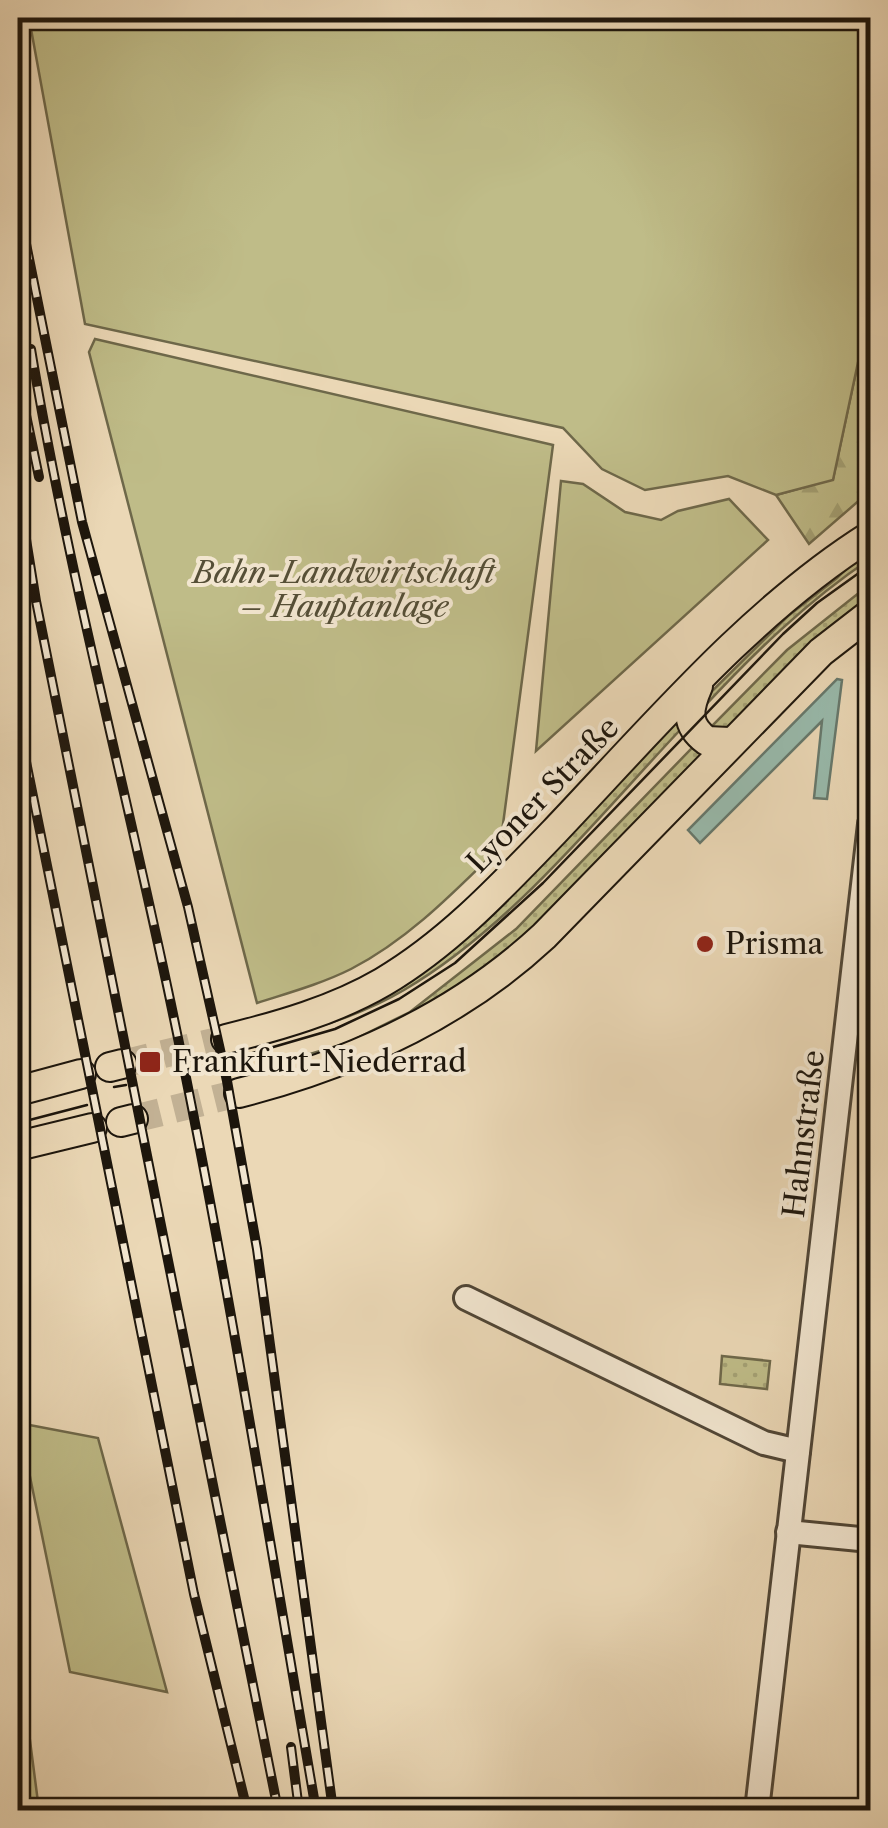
<svg xmlns="http://www.w3.org/2000/svg" width="888" height="1828" font-family="'Libre Caslon Text',serif">
  <style>
    .grass { fill: url(#grass-dots); stroke: #6e684a; stroke-width: 2.5 }
    .forest { fill: url(#forest-firs); stroke: #6e684a; stroke-width: 2.5 }
    .green { fill: #bfbc88; stroke: #6e684a; stroke-width: 2.5 }
    .water { fill: #98baac; stroke: #66786c; stroke-width: 2.5 }
    .lines { fill: none; stroke-linecap: round; stroke-linejoin: round }
    .major-tunnel { stroke: #c2b194; stroke-width: 28; stroke-dasharray: 28 14; stroke-linecap: butt }
    .minor-casing { stroke: #504636; stroke-width: 28 }
    .major-casing { stroke: #1c150c; stroke-width: 32 }
    .minor { stroke: #f2e6d0; stroke-width: 22 }
    .major { stroke: #ebd8b6; stroke-width: 28 }
    .tram { stroke: #1c150c; stroke-width: 2.5 }
    .rail-casing { stroke: #1c150c; stroke-width: 10 }
    .rail { stroke: #f2e6d0; stroke-width: 6; stroke-dasharray: 19; stroke-linecap: butt }
    .poi-dot { fill: #8f2418; stroke: #f2e6d0; stroke-width: 4 }
    .labels { text-anchor: middle; stroke-width: 8; stroke-linejoin: round; paint-order: stroke }
    .park-label { font-size: 30px; font-style: italic; fill: #554f37; stroke: #f2e6d0 }
    .street-label { font-size: 30px; fill: #1c150c; stroke: #f2e6d0 }
    .poi-label { font-size: 30px; fill: #1c150c; stroke: #f2e6d0; text-anchor: start }
  </style>
  <defs>
    <pattern id="grass-dots" width="8" height="8" patternUnits="userSpaceOnUse" patternTransform="scale(2.5)"><rect width="8" height="8" fill="#bfbc88"/><path d="M2 2h.1M6 6h.1" fill="none" stroke="#a4a174" stroke-width="1.8" stroke-linecap="round"/></pattern>
    <pattern id="forest-firs" width="22" height="20" patternUnits="userSpaceOnUse" patternTransform="scale(2.5)"><rect width="22" height="20" fill="#bfbc88"/><path d="M5 1l3.5 6h-7zM16 11l3.5 6h-7z" fill="#a4a174"/></pattern>
  </defs>
  <rect width="100%" height="100%" fill="#ebd8b6"/>
  <filter id="stains"><feTurbulence type="fractalNoise" baseFrequency=".002" numOctaves="4"/><feColorMatrix values="0 0 0 0 .2 0 0 0 0 .09 0 0 0 0 .02 0 0 0 .5 -.17"/></filter>
  <radialGradient id="worn" r=".72"><stop offset=".6" stop-color="#630" stop-opacity="0"/><stop offset="1" stop-color="#630" stop-opacity=".3"/></radialGradient>
  <!-- grass -->
  <g class="grass">
    <path d="M870,545V559C807,601 752,655 701,710L704,699L788,616L837,578Z"/>
    <polygon points="870,584 870,600 835,626 729,728 710,728 787,650"/>
    <path d="M686,705L681,729C597,818 511,927 404,990C360,1016 311,1030 262,1043L343,1011Z"/>
    <polygon points="692,748 706,753 586,881 481,974 372,1037 271,1075 269,1066 347,1043 410,1012 516,929"/>
    <polygon points="722,1356 770,1361 767,1389 720,1384"/>
  </g>
  <!-- forest -->
  <polygon class="forest" points="870,306 870,491 809,544 776,495 833,479"/>
  <!-- green -->
  <g class="green">
    <polygon points="29,18 870,18 870,306 833,480 776,495 728,476 645,490 602,469 563,428 85,324"/>
    <path d="M95,339L553,445L500,847C454,892 409,939 351,969C321,984 288,993 257,1003L89,352Z"/>
    <polygon points="561,481 583,484 625,512 661,520 678,511 729,499 768,540 536,751"/>
    <polygon points="19,1423 98,1438 167,1692 70,1672"/>
    <polygon points="18,1648 39,1810 18,1810"/>
  </g>
  <!-- water -->
  <polygon class="water" points="837,679 842,680 827,799 814,798 822,721 700,843 688,830"/>
  <g class="lines">
    <!-- major-tunnel -->
    <g class="major-tunnel">
      <polyline points="122,1064 226,1039"/>
      <polyline points="133,1119 239,1093"/>
    </g>
    <!-- minor casing -->
    <g class="minor-casing">
      <g id="minor">
        <polyline points="466,1298 764,1443 798,1451"/>
        <polyline points="788,1532 870,1540"/>
        <polyline points="757,1810 870,824"/>
      </g>
    </g>
    <!-- major casing -->
    <g class="major-casing">
      <g id="major">
        <path d="M698,686C688,709 685,725 707,741L729,742"/>
        <path d="M226,1039C279,1026 335,1010 383,982C449,943 502,886 554,832C651,730 752,610 870,536"/>
        <polyline points="110,1067 122,1064"/>
        <polyline points="18,1091 81,1074"/>
        <path d="M239,1093C352,1064 458,1016 544,936L821,652L870,614"/>
        <polyline points="121,1122 133,1119"/>
        <polyline points="18,1146 92,1128"/>
      </g>
    </g>
    <!-- minor -->
    <use href="#minor" class="minor"/>
    <!-- major -->
    <use href="#major" class="major"/>
    <!-- tram -->
    <g class="tram">
      <polyline points="232,1059 335,1029 399,999 455,963 543,883 783,634 817,603 870,565"/>
      <polyline points="114,1087 126,1085"/>
      <polyline points="18,1123 87,1105"/>
    </g>
    <!-- rail casing -->
    <g class="rail-casing">
      <g id="rail">
        <polyline points="18,204 82,522 188,907 227,1081 257,1249 333,1810"/>
        <path d="M31,349C68,572 127,792 173,1014C228,1278 270,1545 316,1810"/>
        <polyline points="18,377 39,477"/>
        <polyline points="18,490 36,601 278,1810"/>
        <polyline points="18,722 194,1594 247,1810"/>
        <polyline points="291,1747 299,1810"/>
      </g>
    </g>
    <!-- rail -->
    <use href="#rail" class="rail"/>
  </g>
  <!-- markers -->
  <g class="poi-dot">
    <circle cx="705" cy="944" r="10"/>
    <rect x="138" y="1050" width="24" height="24" rx="5"/>
  </g>
  <g class="labels">
    <!-- park labels -->
    <g class="park-label">
      <text x="344" y="583">Bahn-Landwirtschaft<tspan x="344" dy="34">– Hauptanlage</tspan></text>
    </g>
    <!-- street labels -->
    <g class="street-label">
      <text transform="translate(543 795) rotate(-46)" y="10">Lyoner Straße</text>
      <text transform="translate(804 1134) rotate(-83)" y="10">Hahnstraße</text>
    </g>
    <!-- poi labels -->
    <g class="poi-label">
      <text x="725" y="954">Prisma</text>
      <text x="172" y="1072">Frankfurt-Niederrad</text>
    </g>
  </g>
  <!-- margin -->
  <rect width="888" height="1828" fill="none" stroke="#ebd8b6" stroke-width="60"/>
  <rect x="20" y="20" width="848" height="1788" fill="none" stroke="#1c150c" stroke-width="5"/>
  <rect x="30" y="30" width="828" height="1768" fill="none" stroke="#1c150c" stroke-width="2.5"/>
  <rect width="100%" height="100%" filter="url(#stains)"/>
  <rect width="100%" height="100%" fill="url(#worn)"/>
</svg>
